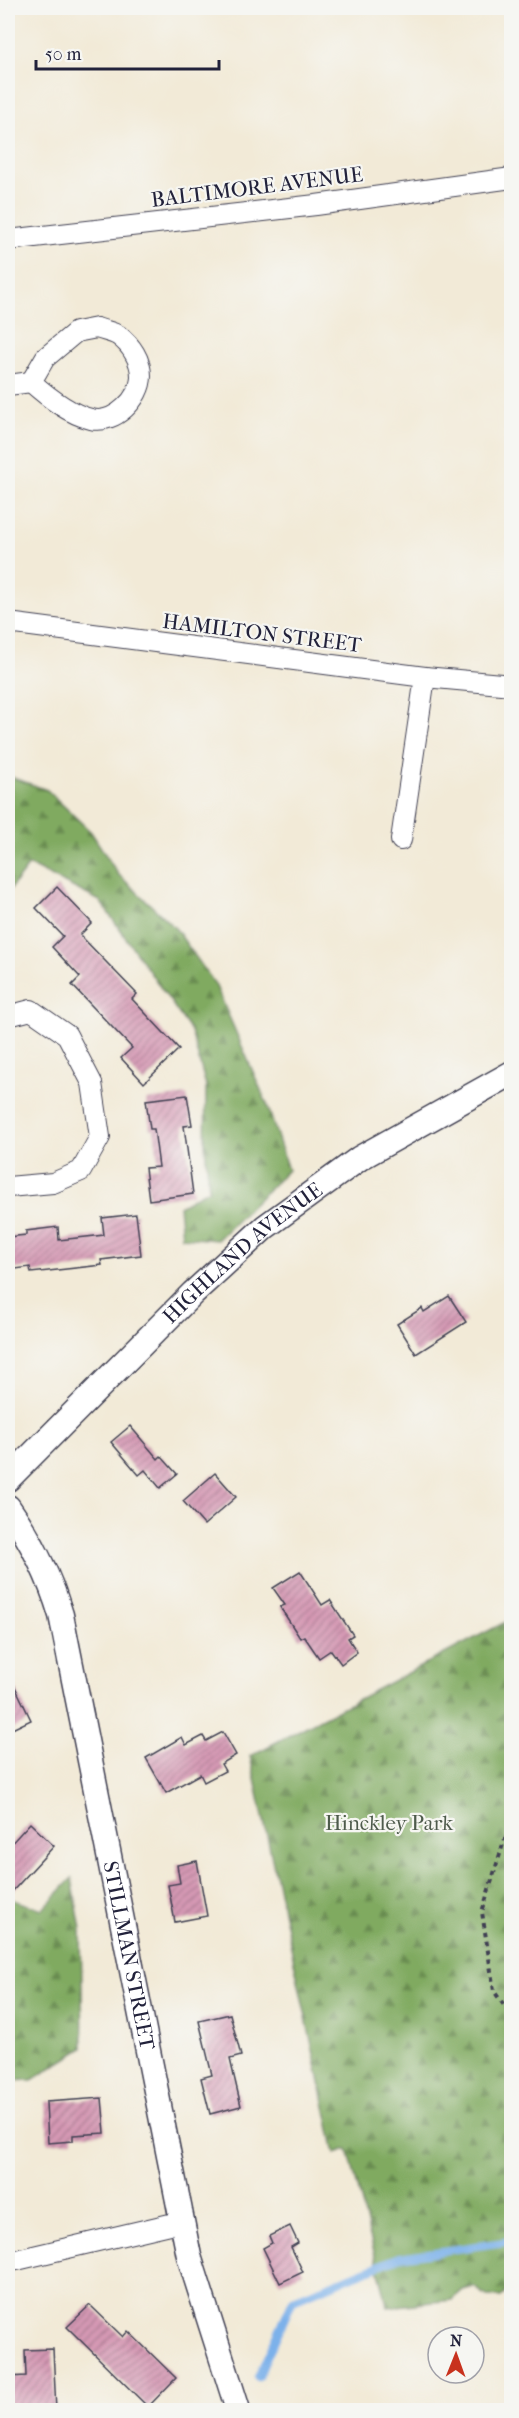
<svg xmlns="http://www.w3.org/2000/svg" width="519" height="2418" font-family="'IM FELL French Canon',serif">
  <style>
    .forest { fill: url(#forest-firs); stroke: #51664e; stroke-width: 1.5 }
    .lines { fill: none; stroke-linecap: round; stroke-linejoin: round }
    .stream { stroke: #7cb1ea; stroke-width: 8 }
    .building { fill: url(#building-hatch) }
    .minor-casing { stroke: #414052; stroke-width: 22 }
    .tertiary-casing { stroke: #414052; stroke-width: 27 }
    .path { stroke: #414052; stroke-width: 4; stroke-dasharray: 4.5 4.5; stroke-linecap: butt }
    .minor { stroke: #fff; stroke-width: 20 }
    .tertiary { stroke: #fff; stroke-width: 24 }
    .labels { text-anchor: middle; stroke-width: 4.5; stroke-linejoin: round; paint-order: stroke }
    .street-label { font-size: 21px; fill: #22223b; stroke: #f6f6f2 }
    .park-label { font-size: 21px; fill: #4e5b4c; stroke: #f6f6f2 }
  </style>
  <defs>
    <pattern id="forest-firs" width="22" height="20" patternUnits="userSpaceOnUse" patternTransform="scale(1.5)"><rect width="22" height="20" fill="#80aa60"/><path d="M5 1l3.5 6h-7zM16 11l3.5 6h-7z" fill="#688a50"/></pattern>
    <pattern id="building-hatch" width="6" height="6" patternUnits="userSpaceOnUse" patternTransform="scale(1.5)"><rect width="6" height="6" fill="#d599b4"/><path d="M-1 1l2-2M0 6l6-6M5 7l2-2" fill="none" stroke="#ac7c94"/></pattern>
  </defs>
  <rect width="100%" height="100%" fill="#f6f6f2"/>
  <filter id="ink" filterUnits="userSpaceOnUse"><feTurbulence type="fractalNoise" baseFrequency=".0167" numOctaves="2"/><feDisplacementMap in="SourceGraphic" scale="12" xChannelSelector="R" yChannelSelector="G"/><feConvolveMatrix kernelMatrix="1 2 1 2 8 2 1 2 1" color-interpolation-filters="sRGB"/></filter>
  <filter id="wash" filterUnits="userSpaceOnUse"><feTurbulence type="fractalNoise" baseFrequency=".008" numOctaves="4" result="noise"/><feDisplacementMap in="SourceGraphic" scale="24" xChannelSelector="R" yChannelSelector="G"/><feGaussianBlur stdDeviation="1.35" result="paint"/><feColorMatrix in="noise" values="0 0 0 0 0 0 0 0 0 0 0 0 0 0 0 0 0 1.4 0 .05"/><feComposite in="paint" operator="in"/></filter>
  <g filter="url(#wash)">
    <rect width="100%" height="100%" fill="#f2ead7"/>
    <!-- forest -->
    <g class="forest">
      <polygon points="8,776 47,790 91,832 118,874 176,929 215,984 267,1104 288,1170 217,1240 182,1237 179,1206 209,1189 205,1146 206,1086 191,1031 100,901 29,865 8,892"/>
      <polygon points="511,1619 511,2288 501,2297 487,2296 474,2287 463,2290 452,2300 388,2307 348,2149 335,2153 250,1756"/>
      <polygon points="72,1878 81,1930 83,2048 32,2080 8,2081 8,1898 42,1910"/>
    </g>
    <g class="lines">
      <!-- stream -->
      <polyline class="stream" points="258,2377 293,2300 400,2257 512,2241"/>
    </g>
    <g id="blocks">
      <!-- building -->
      <g class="building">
        <polygon points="57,887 92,923 80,935 137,994 132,999 179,1049 144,1083 121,1058 132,1048 72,985 80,977 52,947 63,936 36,908"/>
        <polygon points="187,1095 192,1125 184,1126 193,1194 149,1200 145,1168 159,1167 154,1129 150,1129 146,1100"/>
        <polygon points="136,1214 141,1255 101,1260 102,1265 31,1273 30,1267 8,1270 8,1237 26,1235 26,1231 58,1227 59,1240 104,1235 102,1218"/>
        <polygon points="449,1296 466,1322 416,1354 397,1324 422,1308 424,1312"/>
        <polygon points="130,1426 158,1459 161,1456 177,1474 160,1488 145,1470 139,1475 111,1442"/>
        <polygon points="215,1473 236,1497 204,1525 183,1501"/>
        <polygon points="300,1571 322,1605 330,1600 353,1635 348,1638 357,1652 341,1664 331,1650 319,1658 304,1636 300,1638 280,1607 285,1605 273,1588"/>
        <polygon points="8,1672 31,1720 8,1731"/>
        <polygon points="223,1732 236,1755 221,1764 225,1771 204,1782 200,1774 166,1793 146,1758 182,1737 186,1745 203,1736 206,1741"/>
        <polygon points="30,1823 54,1846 8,1896 8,1847"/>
        <polygon points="197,1861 207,1916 175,1922 168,1885 180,1883 177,1865"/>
        <polygon points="230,2014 241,2056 230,2059 241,2106 210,2114 201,2078 212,2075 199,2021"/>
        <polygon points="102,2098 105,2133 73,2135 73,2141 48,2143 46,2102"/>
        <polygon points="290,2226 298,2243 291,2247 303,2272 280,2283 263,2248 272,2243 269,2236"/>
        <polygon points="90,2305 123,2337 128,2331 176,2378 148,2407 67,2327"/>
        <polygon points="53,2349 56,2410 8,2410 8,2377 26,2376 25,2350"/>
      </g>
    </g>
  </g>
  <g filter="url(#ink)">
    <use href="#blocks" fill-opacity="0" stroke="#414052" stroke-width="1.5"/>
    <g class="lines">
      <!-- minor casing -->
      <g class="minor-casing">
        <g id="minor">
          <polyline points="8,240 316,205 512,178"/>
          <path d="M97,328C104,331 113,332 119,336C131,345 141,360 141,376C141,398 114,425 91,419C69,414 48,397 31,382L45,358L76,332Z"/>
          <polyline points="8,385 31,382"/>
          <polyline points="8,623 425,677 512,685"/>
          <polyline points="401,840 425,677"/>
          <polyline points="8,1016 31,1010 67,1035 92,1083 100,1137 81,1171 53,1183 8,1187"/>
          <polyline points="8,2262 183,2221"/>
        </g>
      </g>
      <!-- tertiary casing -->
      <g class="tertiary-casing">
        <g id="tertiary">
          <path id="s1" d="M8,1479L193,1293L265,1227L360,1158L512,1073"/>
          <path id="s2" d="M8,1507C32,1541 49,1575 61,1615L189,2256L238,2410"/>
        </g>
      </g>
      <!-- path -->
      <polyline class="path" points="512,1830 504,1841 482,1912 494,1991 512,2017"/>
      <!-- minor -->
      <use href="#minor" class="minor"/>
      <!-- tertiary -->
      <use href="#tertiary" class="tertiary"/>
    </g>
  </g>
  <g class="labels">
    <!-- street labels -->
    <g class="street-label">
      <text transform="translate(257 187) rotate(-7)" y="7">BALTIMORE AVENUE</text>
      <text transform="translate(262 633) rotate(7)" y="7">HAMILTON STREET</text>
      <text dy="7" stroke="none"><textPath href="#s1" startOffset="326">HIGHLAND AVENUE</textPath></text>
      <text dy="7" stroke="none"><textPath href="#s2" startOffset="468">STILLMAN STREET</textPath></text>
    </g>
    <!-- park labels -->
    <g class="park-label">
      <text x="389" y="1830">Hinckley Park</text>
    </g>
  </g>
  <!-- margin -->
  <rect width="519" height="2418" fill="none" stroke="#f6f6f2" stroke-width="30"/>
  <!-- north arrow -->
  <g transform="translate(456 2355) rotate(1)"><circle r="28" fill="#f6f6f2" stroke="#a1a1a9" stroke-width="1.5"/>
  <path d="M0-4.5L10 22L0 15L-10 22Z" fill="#c8321e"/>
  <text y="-9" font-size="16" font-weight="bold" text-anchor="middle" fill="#22223b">N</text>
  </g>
  <!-- scale -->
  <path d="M36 60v9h183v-9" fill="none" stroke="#22223b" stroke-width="3"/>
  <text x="45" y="60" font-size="18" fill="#22223b" stroke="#f6f6f2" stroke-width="4.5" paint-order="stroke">50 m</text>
</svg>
